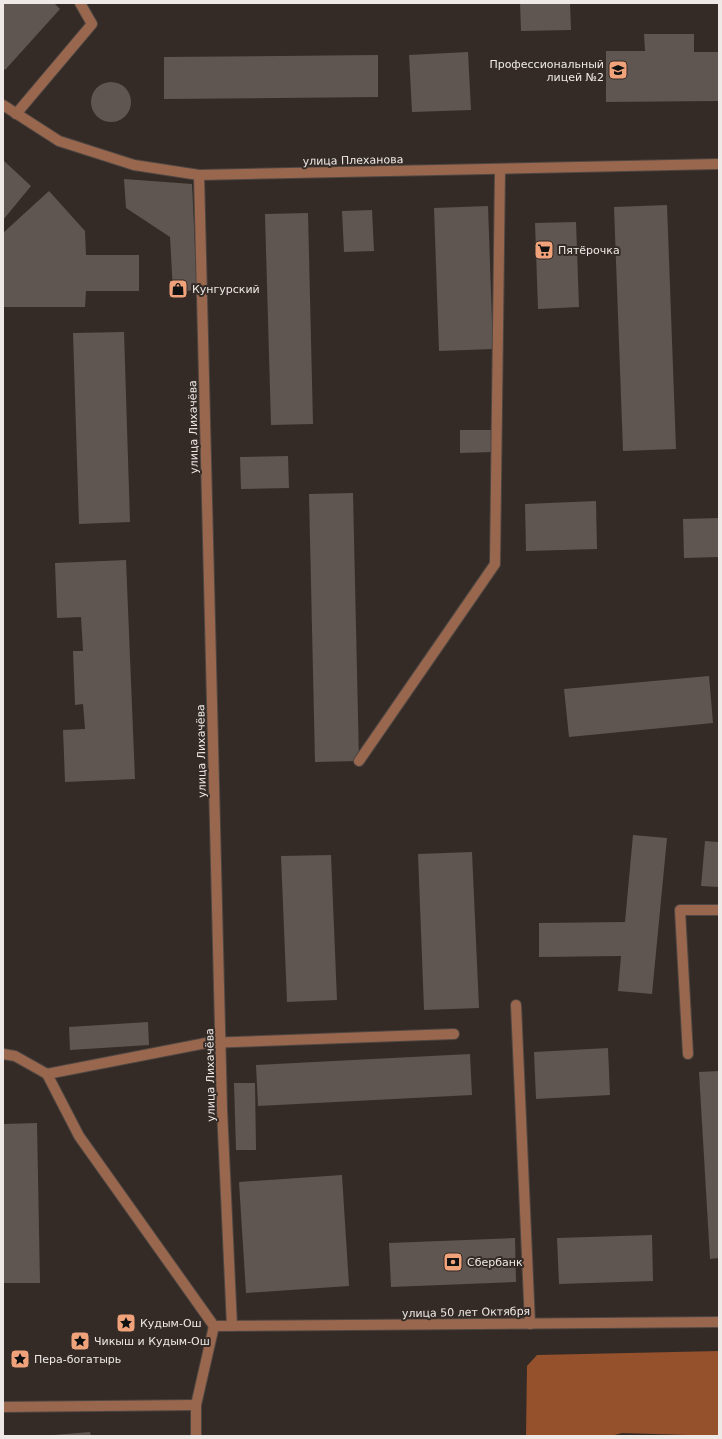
<svg xmlns="http://www.w3.org/2000/svg" width="722" height="1439" font-family="'DejaVu Sans',sans-serif">
  <style>
    .forest { fill: #95502c }
    .building { fill: #5f5551 }
    .lines { fill: none; stroke-linecap: round; stroke-linejoin: round }
    .minor-casing { stroke: #4e4642; stroke-width: 12 }
    .minor { stroke: #99674e; stroke-width: 10 }
    .labels { text-anchor: middle; stroke-width: 4; stroke-linejoin: round; paint-order: stroke }
    .poi-label { font-size: 11px; fill: #eee9e6; stroke: #342b27; text-anchor: start }
    .street-label { font-size: 11px; fill: #eee9e6; stroke: #342b27 }
  </style>
  <rect width="100%" height="100%" fill="#342b27"/>
  <!-- forest -->
  <polygon class="forest" points="719,1351 719,1436 622,1433 611,1436 526,1436 527,1366 537,1355"/>
  <!-- building -->
  <g class="building">
    <polygon points="3,3 54,3 60,9 5,70 3,68"/>
    <polygon points="520,3 570,3 571,30 521,31"/>
    <polygon points="644,34 694,34 694,52 719,52 719,101 606,102 606,51 645,51"/>
    <polygon points="468,52 471,110 412,112 409,55"/>
    <polygon points="378,55 378,97 164,99 164,57"/>
    <circle cx="111" cy="102" r="20"/>
    <polygon points="3,160 31,186 3,220"/>
    <polygon points="124,179 192,184 197,290 173,292 170,237 126,208"/>
    <polygon points="49,191 85,231 86,255 139,255 139,291 86,291 85,307 3,307 3,233"/>
    <polygon points="667,205 676,449 623,451 614,207"/>
    <polygon points="488,206 493,349 439,351 434,208"/>
    <polygon points="372,210 374,251 344,252 342,211"/>
    <polygon points="308,213 313,424 271,425 265,214"/>
    <polygon points="576,222 579,307 538,309 535,223"/>
    <polygon points="124,332 130,522 79,524 73,333"/>
    <polygon points="460,430 493,430 493,452 460,453"/>
    <polygon points="288,456 289,488 241,489 240,457"/>
    <polygon points="353,493 359,761 315,762 309,494"/>
    <polygon points="596,501 597,549 526,551 525,504"/>
    <polygon points="719,518 719,557 684,558 683,519"/>
    <polygon points="126,560 135,779 65,782 63,730 85,729 83,704 75,705 73,651 83,651 81,617 57,618 55,563"/>
    <polygon points="709,676 713,723 569,737 564,689"/>
    <polygon points="633,835 667,838 652,994 618,991 621,956 539,957 539,923 625,922"/>
    <polygon points="705,841 719,842 719,887 701,886"/>
    <polygon points="472,852 479,1008 424,1010 418,854"/>
    <polygon points="331,855 337,1000 287,1002 281,856"/>
    <polygon points="148,1022 149,1045 70,1050 69,1027"/>
    <polygon points="608,1048 610,1095 536,1099 534,1052"/>
    <polygon points="470,1054 472,1095 258,1106 256,1065"/>
    <polygon points="719,1071 719,1258 710,1259 699,1072"/>
    <polygon points="234,1083 255,1083 256,1150 236,1150"/>
    <polygon points="37,1123 40,1283 3,1283 3,1124"/>
    <polygon points="342,1175 349,1286 246,1293 239,1182"/>
    <polygon points="652,1235 653,1281 559,1284 557,1238"/>
    <polygon points="515,1238 516,1282 391,1287 389,1243"/>
    <polygon points="90,1432 91,1436 53,1436 53,1435"/>
  </g>
  <g class="lines">
    <!-- minor casing -->
    <g class="minor-casing">
      <g id="minor">
        <polyline points="3,105 59,141 134,165 199,175 719,164"/>
        <polyline points="16,114 92,24 80,3"/>
        <polyline points="199,175 222,1109 232,1326"/>
        <polyline points="359,761 495,564 500,169"/>
        <polyline points="516,1005 530,1324"/>
        <polyline points="3,1054 15,1056 47,1074 79,1136 214,1326"/>
        <polyline points="688,1054 680,910 719,910"/>
        <polyline points="47,1074 206,1043 454,1034"/>
        <polyline points="214,1326 719,1322"/>
        <polyline points="3,1407 196,1405"/>
        <polyline points="196,1436 196,1405 214,1326"/>
      </g>
    </g>
    <!-- minor -->
    <use href="#minor" class="minor"/>
  </g>
  <!-- icons -->
  <defs>
    <g id="university-square" transform="scale(1)"><rect x="-9" y="-9" width="18" height="18" rx="4" fill="#f0a27a" stroke="#342b27"/><path d="M0-5L7-2L0 1L-7-2ZM-4 1L0 2.5L4 1V4Q0 6-4 4Z" fill="#111"/></g>
    <g id="supermarket-square" transform="scale(1)"><rect x="-9" y="-9" width="18" height="18" rx="4" fill="#f0a27a" stroke="#342b27"/><path d="M-6-5.5h2.5l.6 2H6L4.5 2H-2.5L-4.4-4H-6ZM-1.5 3.2a1.3 1.3 0 1 0 .1 0ZM3 3.2a1.3 1.3 0 1 0 .1 0Z" fill="#111"/></g>
    <g id="shop-square" transform="scale(1)"><rect x="-9" y="-9" width="18" height="18" rx="4" fill="#f0a27a" stroke="#342b27"/><path d="M-5-2.5h2.3a2.7 3.5 0 0 1 5.4 0H5L5.5 6h-11ZM-1.5-2.5h3a1.5 2.3 0 0 0-3 0Z" fill="#111"/></g>
    <g id="bank-square" transform="scale(1)"><rect x="-9" y="-9" width="18" height="18" rx="4" fill="#f0a27a" stroke="#342b27"/><path d="M-6-4H6V4H-6ZM0-2.3a2.3 2.3 0 1 0 0 4.6a2.3 2.3 0 1 0 0-4.6Z" fill="#111"/></g>
    <g id="sight-square" transform="scale(1)"><rect x="-9" y="-9" width="18" height="18" rx="4" fill="#f0a27a" stroke="#342b27"/><path d="M0-6L1.8-2.2L6-1.7L2.9 1.2L3.7 5.4L0 3.3L-3.7 5.4L-2.9 1.2L-6-1.7L-1.8-2.2Z" fill="#111"/></g>
  </defs>
  <g fill-rule="evenodd">
    <use href="#university-square" x="618" y="70"/>
    <use href="#supermarket-square" x="544" y="250"/>
    <use href="#shop-square" x="178" y="289"/>
    <use href="#bank-square" x="453" y="1262"/>
    <use href="#sight-square" x="126" y="1323"/>
    <use href="#sight-square" x="80" y="1341"/>
    <use href="#sight-square" x="20" y="1359"/>
  </g>
  <g class="labels">
    <!-- poi labels -->
    <g class="poi-label">
      <text x="604" y="68" text-anchor="end">Профессиональный<tspan x="604" dy="13">лицей №2</tspan></text>
      <text x="558" y="254">Пятёрочка</text>
      <text x="192" y="293">Кунгурский</text>
      <text x="467" y="1266">Сбербанк</text>
      <text x="140" y="1327">Кудым-Ош</text>
      <text x="94" y="1345">Чикыш и Кудым-Ош</text>
      <text x="34" y="1363">Пера-богатырь</text>
    </g>
    <!-- street labels -->
    <g class="street-label">
      <text transform="translate(353 160) rotate(-1)" y="4">улица Плеханова</text>
      <text transform="translate(193 427) rotate(-91)" y="4">улица Лихачёва</text>
      <text transform="translate(201 751) rotate(-91)" y="4">улица Лихачёва</text>
      <text transform="translate(210 1075) rotate(-91)" y="4">улица Лихачёва</text>
      <text transform="translate(466 1312) rotate(-1)" y="4">улица 50 лет Октября</text>
    </g>
  </g>
  <!-- border -->
  <rect width="722" height="1439" fill="none" stroke="#eee9e6" stroke-width="8"/>
</svg>
